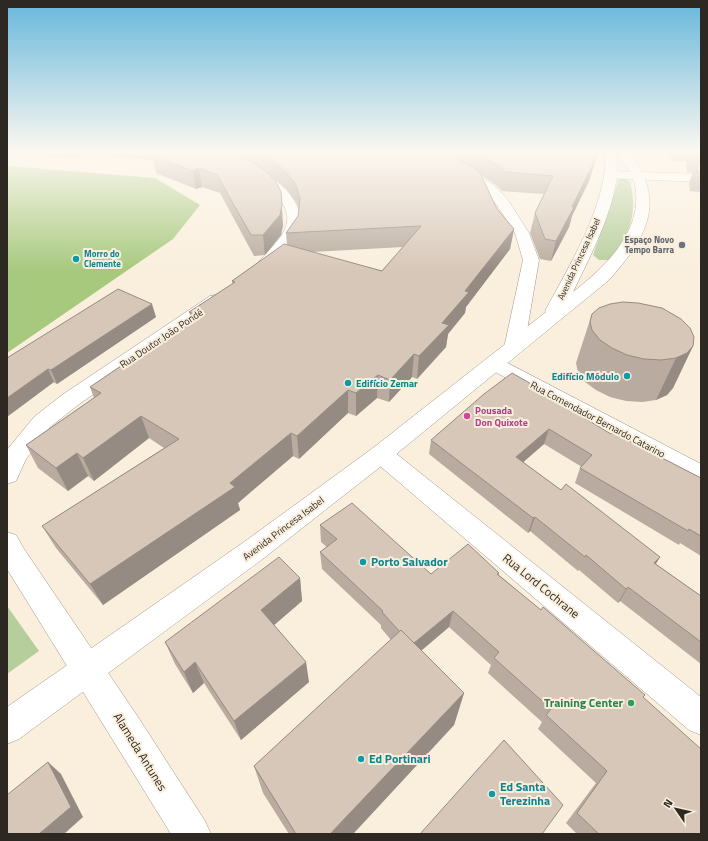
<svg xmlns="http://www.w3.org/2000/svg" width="708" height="841" font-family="'Titillium Web',sans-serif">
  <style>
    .green { fill: #b6ce9b }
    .forest { fill: #a7c97e }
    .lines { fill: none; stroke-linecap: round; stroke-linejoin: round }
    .street-casing { stroke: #a19786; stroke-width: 1 }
    .secondary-casing { stroke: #a19786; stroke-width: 1 }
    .street { fill: #fff; fill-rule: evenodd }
    .secondary { fill: #fff; fill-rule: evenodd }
    .wall { fill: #b9ab9f; fill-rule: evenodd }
    .shaded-wall { fill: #968b82 }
    .building { fill: #d7c7b9; stroke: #968b82 }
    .worship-dot { fill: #6b7280; stroke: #faefdd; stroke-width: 1.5 }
    .culture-dot { fill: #0f9aa8; stroke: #faefdd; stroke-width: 1.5 }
    .hotel-dot { fill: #d1479c; stroke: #faefdd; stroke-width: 1.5 }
    .leisure-dot { fill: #2e9e5b; stroke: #faefdd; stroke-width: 1.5 }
    .labels { text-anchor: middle; stroke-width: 4; stroke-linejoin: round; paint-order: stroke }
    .far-worship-label { font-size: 9px; font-weight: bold; fill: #5b616d; stroke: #faefdd; text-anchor: end }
    .far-culture-label { font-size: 9px; font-weight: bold; fill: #0d838f; stroke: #faefdd; text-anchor: start }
    .far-street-label { font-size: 9px; fill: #2d2922; stroke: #faefdd }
    .street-label { font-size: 10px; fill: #2d2922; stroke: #faefdd }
    .culture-label { font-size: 10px; font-weight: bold; fill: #0d838f; stroke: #faefdd; text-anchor: end }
    .hotel-label { font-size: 10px; font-weight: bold; fill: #b23c85; stroke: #faefdd; text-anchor: start }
    .near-culture-label { font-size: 12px; font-weight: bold; fill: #0d838f; stroke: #faefdd; text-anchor: start }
    .near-street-label { font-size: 12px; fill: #2d2922; stroke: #faefdd }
    .near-leisure-label { font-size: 12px; font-weight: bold; fill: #27864d; stroke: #faefdd; text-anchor: end }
  </style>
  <rect width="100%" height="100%" fill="#faefdd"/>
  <!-- green -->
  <g class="green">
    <path d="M619,179H626L630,182C638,213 630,236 609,260H599L593,255Z"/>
    <polygon points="7,606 39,651 7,674"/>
  </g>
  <!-- forest -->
  <polygon class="forest" points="7,166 155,178 200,205 173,239 7,353"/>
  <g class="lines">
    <!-- street casing -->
    <g class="street-casing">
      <g id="street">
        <polygon points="417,153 432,153 478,175 495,186 508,200 529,233 539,260 524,348 521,352 514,354 507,352 504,348 523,260 515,233 497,205 485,192"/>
        <polygon points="610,171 701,174 701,182 606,178 604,175"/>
        <path d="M258,172C269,175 281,183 288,192C315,225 293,246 269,270L263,272L257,270L255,267C271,244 305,226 276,195C269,188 257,184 252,176Z"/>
        <polygon points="216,295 222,296 225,300 222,304 78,405 50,427 26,459 16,481 7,484 7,450 34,417 62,395 210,296"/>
        <polygon points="495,358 502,360 701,464 701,484 692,481 488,368 485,364 488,360"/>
        <polygon points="381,445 389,448 701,697 701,735 689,730 373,460 369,454 373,448"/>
        <polygon points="7,532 16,535 24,549 138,717 205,821 211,834 171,834 7,569"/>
      </g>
    </g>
    <!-- secondary casing -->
    <g class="secondary-casing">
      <path id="secondary" d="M605,153H617C622,198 592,252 573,292C605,267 644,231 635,185C632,173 624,163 617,153H629C668,202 646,238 609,280L389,460L264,558L19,739L7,744V707L244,542L373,448L546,312L545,311C568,268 609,202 605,153Z"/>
    </g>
    <!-- street -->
    <use href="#street" class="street"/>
    <!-- secondary -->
    <use href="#secondary" class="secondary"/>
  </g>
  <!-- wall -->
  <g class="wall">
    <path d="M7,153H598L589,181L572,216L569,227L551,261L540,259L530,233L535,213L544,194L502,191L496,185L482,176L497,209L514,229L510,249L466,307L465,313L448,334L446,347L417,379L412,377L389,402L377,398L356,416L348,413L299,459L293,456L238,503L240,510L103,605L56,548L42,526L164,448L149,438L94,481L88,476L68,491L38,468L26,445L94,398L90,387L191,318L189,312L233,284L232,281L287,245L286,233L298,216L299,210L297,204L287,190L272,177L283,225L281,235L265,255L254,256L220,193L202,187L196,189L156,173L153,160L95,155L82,154L76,158L28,155L7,156ZM403,247L382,271L312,252Z"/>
    <polygon points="667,153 701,153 701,192 690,191 689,183 693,172 687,172 686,161 673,161"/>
    <polygon points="592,314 693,346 673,388 667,395 656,400 642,402 626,401 610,397 596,390 585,382 578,372 576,363"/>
    <polygon points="156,317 57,384 7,358"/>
    <polygon points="574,408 573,411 611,434 701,478 701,556 680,543 679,545 575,483 580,468 582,467 544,444 523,462 561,490 660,557 656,564 701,596 701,664 620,601 618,603 579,570 578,571 530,531 528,533 429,454 431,440"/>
    <polygon points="320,525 431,574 499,573 499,575 643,697 701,834 577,834 566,823 596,783 538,729 542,722 488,673 491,665 449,627 421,651 464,693 454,725 353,834 289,834 263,793 254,766 391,640 381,628 381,625 322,569 320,552 327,547 321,542"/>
    <polygon points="300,578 302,601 274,625 309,682 241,740 204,683 193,693 175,664 165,642"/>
  </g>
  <!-- shaded-wall -->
  <g class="shaded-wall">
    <polygon points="75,153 82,153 82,154 76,158"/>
    <polygon points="597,153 598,153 589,181 572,216 569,227 551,261 556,241"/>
    <polygon points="199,168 202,187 196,189 193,171"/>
    <polygon points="281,192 283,225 281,235 265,255 263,235"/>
    <polygon points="514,229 510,249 466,307 465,313 448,334 446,347 417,379 419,356 442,323 465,291"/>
    <polygon points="152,304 156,317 57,384 51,370"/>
    <polygon points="693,346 673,388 667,395 656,400 676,358"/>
    <polygon points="414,354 412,377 389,402 390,380"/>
    <polygon points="48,369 54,382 7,417 7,398"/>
    <polygon points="378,375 377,398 356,416 356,393"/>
    <polygon points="348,390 348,413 299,459 297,436"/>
    <polygon points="141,416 149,438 94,481 83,458"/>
    <polygon points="549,429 544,444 512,472 516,457"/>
    <polygon points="291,433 293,456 238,503 240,510 103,605 90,584 230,483"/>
    <polygon points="77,453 88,476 68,491 56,468"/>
    <polygon points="535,517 530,531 528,533 533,518"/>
    <polygon points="660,557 651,571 654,563"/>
    <polygon points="300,578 302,601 266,632 261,610"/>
    <polygon points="628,587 620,601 618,603 626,589"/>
    <polygon points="453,611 449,627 410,660 412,645"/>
    <polygon points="195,662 204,683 193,693 184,672"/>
    <polygon points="306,662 309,682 241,740 234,721"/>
    <polygon points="464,693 454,725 353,834 330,834"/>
    <polygon points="48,762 61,774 83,817 64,834 39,834"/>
  </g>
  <!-- building -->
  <g class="building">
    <polygon points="157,153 231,153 251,161 264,170 275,180 281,192 282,205 280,215 263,235 251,235 217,175 199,168 193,171 152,155"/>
    <polygon points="259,153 447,153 479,171 497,209 514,229 465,291 469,292 442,323 449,325 419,356 414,354 390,380 378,375 356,393 348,390 297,436 291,433 230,483 235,487 90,584 42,526 179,439 141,416 83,458 77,453 56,468 26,445 101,393 90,387 196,315 189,312 235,282 232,281 284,244 382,271 421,226 286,233 298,216 300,200 296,185 286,172 273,160"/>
    <polygon points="475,153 597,153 594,162 572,207 574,207 556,241 545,239 535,213 553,176 505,172 499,166 481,156"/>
    <rect x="694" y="153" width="7" height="1"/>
    <polygon points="696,164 701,164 701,172 697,172"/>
    <polygon points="118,289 152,304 51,370 48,369 7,398 7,358"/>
    <polygon points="623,302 638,303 662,308 681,319 690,328 694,337 693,346 687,353 676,358 661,360 644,359 627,355 612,348 600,340 592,330 590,322 592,314 599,308 610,304"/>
    <polygon points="512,373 574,408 571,410 611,434 612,432 701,478 701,536 689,529 688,531 580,468 592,455 549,429 516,457 561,490 566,484 660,557 654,563 701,596 701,642 628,587 626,589 586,555 585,557 535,517 533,518 431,440 484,394"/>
    <polygon points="352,503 431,574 468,544 499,573 497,574 541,610 543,607 645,695 643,697 701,749 701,834 653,834 652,833 651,834 599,834 577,813 607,771 546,715 551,709 494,658 499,652 453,611 414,643 401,630 400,632 382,612 383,611 320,552 337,539 320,525"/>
    <polygon points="279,557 300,578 261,610 306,662 234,721 195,662 184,672 165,642"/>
    <polygon points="401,630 464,693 330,834 296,834 254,766"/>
    <polygon points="504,740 563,805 542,834 420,834"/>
    <polygon points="48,762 71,807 39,834 7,834 7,795"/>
  </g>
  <!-- sky -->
  <linearGradient id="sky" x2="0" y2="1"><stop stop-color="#66b7dc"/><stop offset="0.56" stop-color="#fdf8f0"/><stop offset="1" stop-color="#fdf8f0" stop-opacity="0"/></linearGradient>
  <rect width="708" height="271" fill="url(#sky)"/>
  <!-- markers -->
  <circle class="worship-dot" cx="682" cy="245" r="4"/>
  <g class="culture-dot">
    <circle cx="76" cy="259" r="4"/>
    <circle cx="627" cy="376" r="4"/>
    <circle cx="348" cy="383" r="4"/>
    <circle cx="363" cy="562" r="4"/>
    <circle cx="361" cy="759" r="4"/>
    <circle cx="492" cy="794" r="4"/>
  </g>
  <circle class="hotel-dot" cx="467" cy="416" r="4"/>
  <circle class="leisure-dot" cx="631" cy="703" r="4"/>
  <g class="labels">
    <!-- far-worship labels -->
    <g class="far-worship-label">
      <text x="674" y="243">Espaço Novo<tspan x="674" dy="10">Tempo Barra</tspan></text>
    </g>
    <!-- far-culture labels -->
    <g class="far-culture-label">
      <text x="84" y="257">Morro do<tspan x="84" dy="10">Clemente</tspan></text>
    </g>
    <!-- far-street labels -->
    <g class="far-street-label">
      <text transform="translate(579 259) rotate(-65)" y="3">Avenida Princesa Isabel</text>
    </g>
    <!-- street labels -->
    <g class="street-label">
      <text transform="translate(161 338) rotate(-34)" y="4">Rua Doutor João Pondé</text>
      <text transform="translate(598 419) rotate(28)" y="4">Rua Comendador Bernardo Catarino</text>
      <text transform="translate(283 528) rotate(-37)" y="4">Avenida Princesa Isabel</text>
    </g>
    <!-- culture labels -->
    <g class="culture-label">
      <text x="619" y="380">Edifício Módulo</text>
      <text x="356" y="387" text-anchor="start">Edifício Zemar</text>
    </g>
    <!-- hotel labels -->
    <g class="hotel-label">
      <text x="475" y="414">Pousada<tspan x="475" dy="12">Don Quixote</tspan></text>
    </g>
    <!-- near-culture labels -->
    <g class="near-culture-label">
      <text x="371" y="566">Porto Salvador</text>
      <text x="369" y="763">Ed Portinari</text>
      <text x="500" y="791">Ed Santa<tspan x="500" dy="14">Terezinha</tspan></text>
    </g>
    <!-- near-street labels -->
    <g class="near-street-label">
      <text transform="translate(541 586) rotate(39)" y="4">Rua Lord Cochrane</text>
      <text transform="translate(140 752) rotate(58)" y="4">Alameda Antunes</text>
    </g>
    <!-- near-leisure labels -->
    <g class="near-leisure-label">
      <text x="623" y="707">Training Center</text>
    </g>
  </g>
  <!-- border -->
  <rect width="708" height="841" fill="none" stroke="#2d2922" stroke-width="16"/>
  <!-- north arrow -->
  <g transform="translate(676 809) rotate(304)" stroke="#faefdd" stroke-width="3" paint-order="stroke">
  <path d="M0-3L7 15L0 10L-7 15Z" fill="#2d2922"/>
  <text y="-6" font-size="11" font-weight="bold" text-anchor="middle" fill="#2d2922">N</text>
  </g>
</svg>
